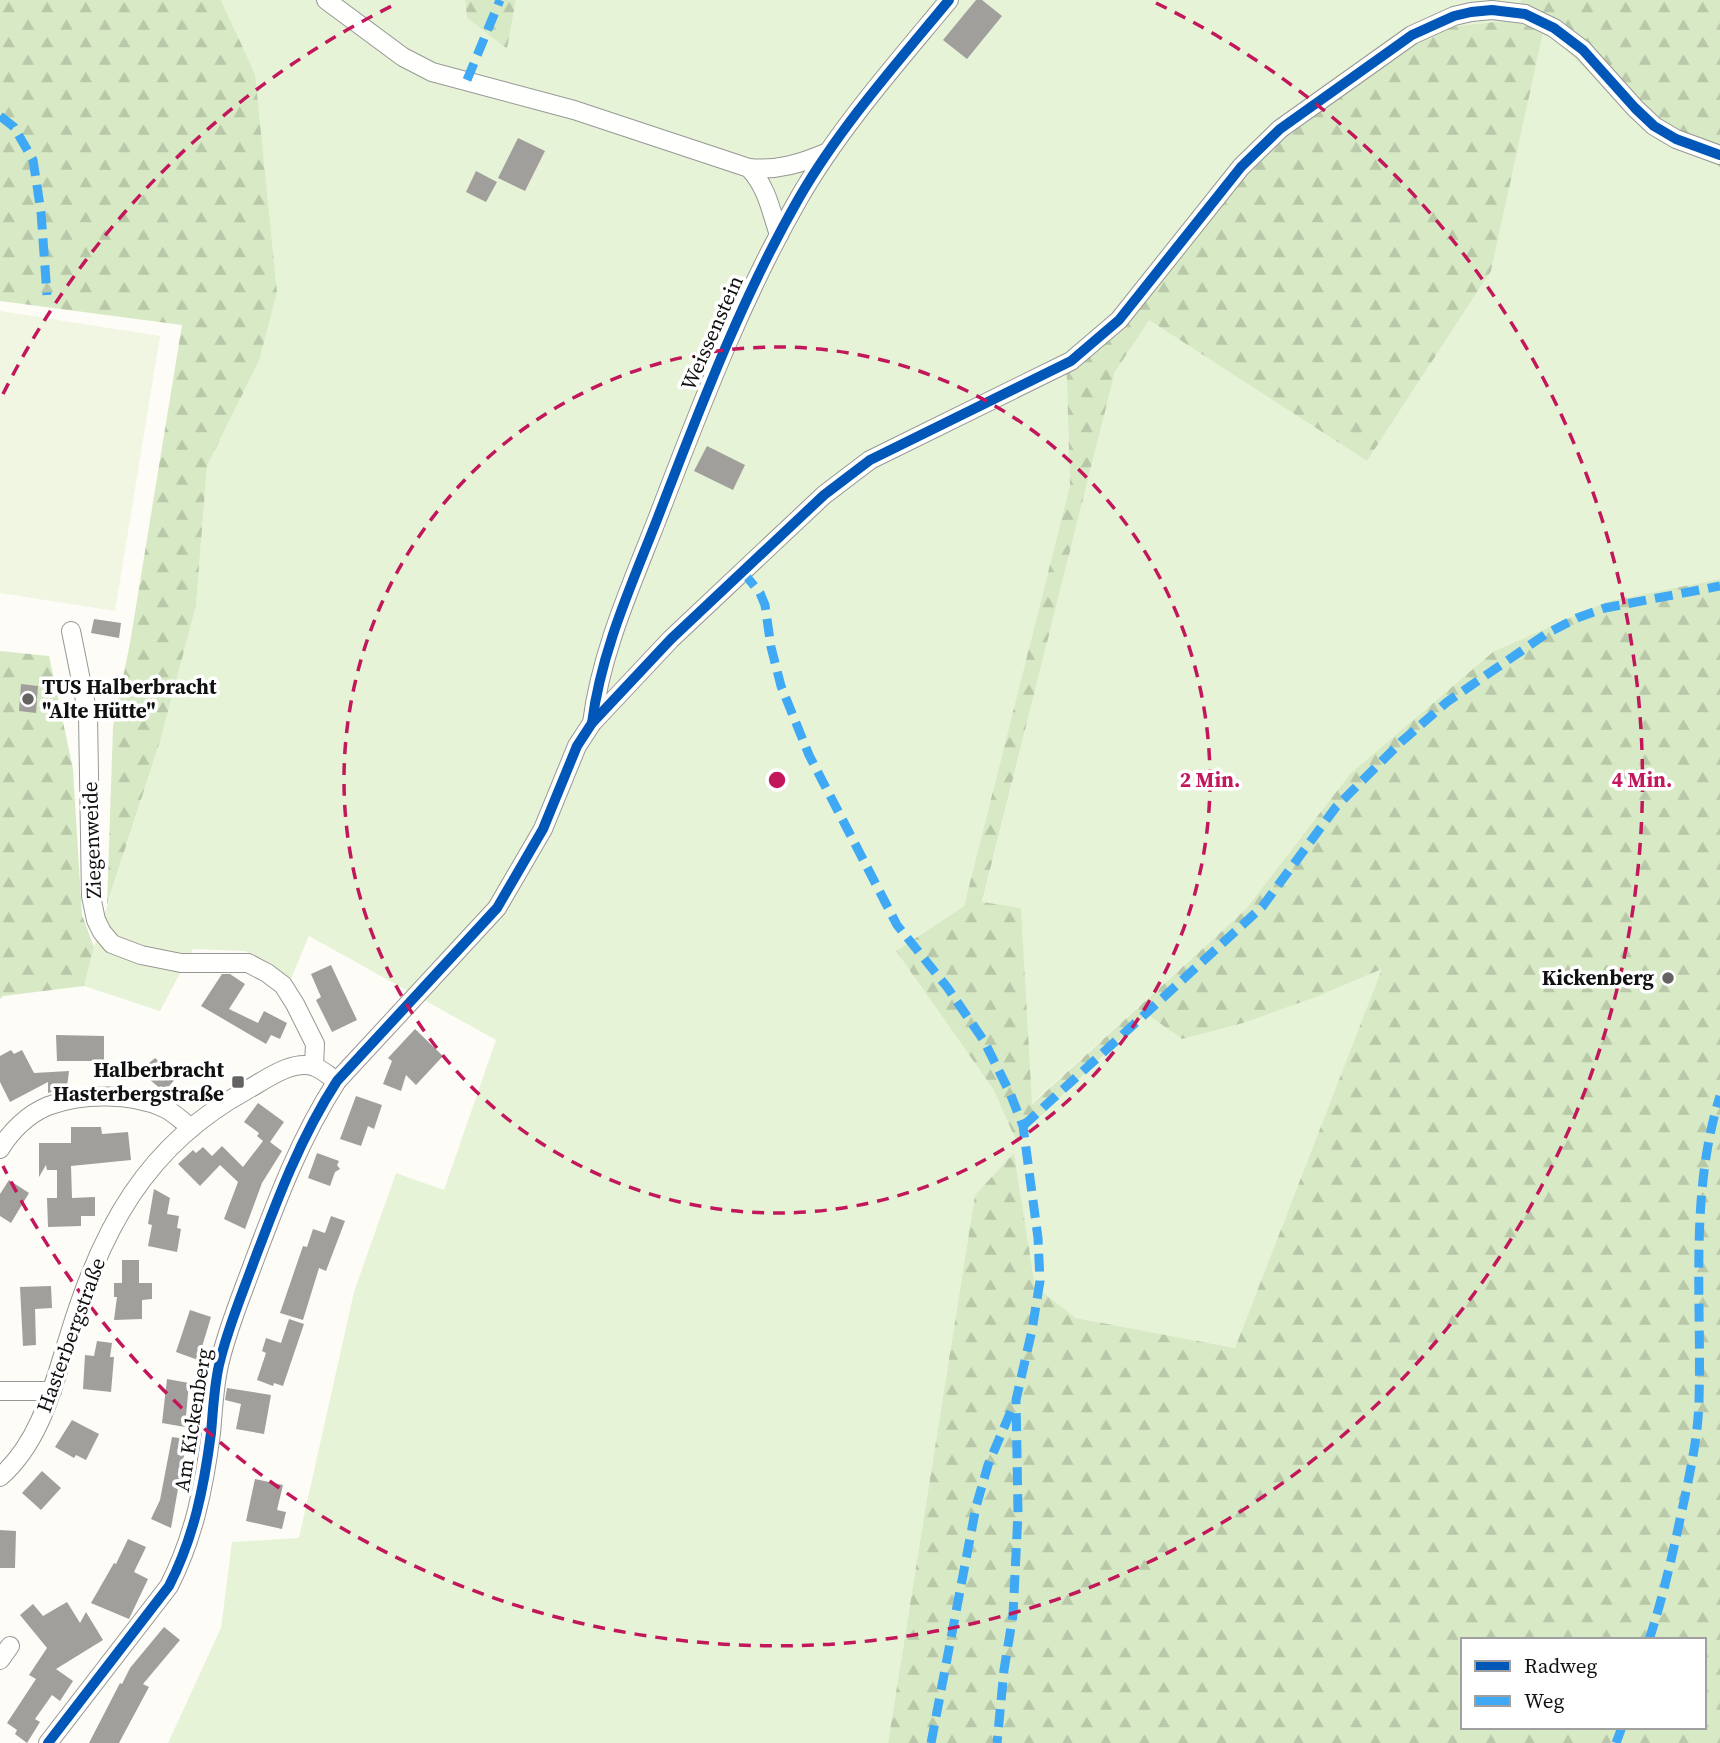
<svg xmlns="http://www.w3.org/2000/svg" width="1720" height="1743" font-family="'Source Serif 4',serif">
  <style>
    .grass { fill: #e7f3d7 }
    .forest { fill: url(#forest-firs); fill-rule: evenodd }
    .pitch { fill: #f0f6e1 }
    .building { fill: #a19f9c }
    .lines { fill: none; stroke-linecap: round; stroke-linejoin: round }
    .minor-casing { stroke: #979795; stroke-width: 20 }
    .minor { stroke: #fffffe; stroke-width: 18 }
    .quiet { stroke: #3fa9f5; stroke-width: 9; stroke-dasharray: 18 9; stroke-linecap: butt }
    .cycleway-casing { stroke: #fff; stroke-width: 15 }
    .cycleway { stroke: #0057b8; stroke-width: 10 }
    .ring { fill: none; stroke: #c2185b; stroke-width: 3.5; stroke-dasharray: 12 9 }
    .poi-dot { fill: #646362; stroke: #fff; stroke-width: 2.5 }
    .labels { text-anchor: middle; stroke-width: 7; stroke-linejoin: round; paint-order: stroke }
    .street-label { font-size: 21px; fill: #111; stroke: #fff }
    .poi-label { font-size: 21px; font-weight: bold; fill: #111; stroke: #fff; text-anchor: end }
    .centre { fill: #c2185b; stroke: #fff; stroke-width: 3.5 }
    .ring-label { font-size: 21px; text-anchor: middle; font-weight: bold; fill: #c2185b; stroke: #fff; stroke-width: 7; stroke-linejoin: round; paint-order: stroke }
  </style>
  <defs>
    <pattern id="forest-firs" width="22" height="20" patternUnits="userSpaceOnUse" patternTransform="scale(1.75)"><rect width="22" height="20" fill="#d8eac5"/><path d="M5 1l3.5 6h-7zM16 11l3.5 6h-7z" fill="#b8c8a8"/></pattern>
  </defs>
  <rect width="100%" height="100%" fill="#fdfcf7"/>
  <!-- grass -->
  <g class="grass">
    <path d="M221,0H465L467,18L507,49L516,0H1521L1514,20L1114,311L1066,352L1070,485L964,906L896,951L993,1089L1016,1140L1148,1014L1182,1039C1252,1020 1317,996 1383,968L1235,1348L1076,1318L1035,1286L1014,1154L975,1195L888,1743H168L221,1628L232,1542L299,1538L354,1292L396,1173L444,1190L496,1040L309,936L290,981L270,965L245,951L193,949L160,1011L84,986L94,947L161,738L196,606L207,466L259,361L255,74Z"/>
    <polygon points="1544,27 1658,141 1720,167 1720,579 1609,601 1350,774 1245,910 1031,1104 1021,908 982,903 1115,372 1149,319 1367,461 1491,271"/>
  </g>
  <!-- forest -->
  <g class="forest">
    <polygon points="0,0 221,0 255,74 277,292 259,361 207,466 196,606 161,738 107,905 113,727 130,643 182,325 0,301"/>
    <polygon points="465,0 516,0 507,49 467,18"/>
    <path d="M1521,0H1720V167L1658,141L1544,28L1491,271L1367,461L1149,320L1115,372L982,902L1021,908L1032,1104L1245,910L1350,774L1493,652L1609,601L1720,579V1743H888L975,1195L1014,1153L1035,1286L1076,1318L1235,1348L1382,969L1313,998L1243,1023L1182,1039L1147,1014L1016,1140L993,1089L896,951L964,906L1070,485L1066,352L1114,311L1241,170L1370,69L1440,28L1514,20ZM1463,1640H1704V1727H1463Z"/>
    <polygon points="0,651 49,656 73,769 82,915 94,947 84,986 3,996 0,999"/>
  </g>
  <!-- pitch -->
  <polygon class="pitch" points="0,311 160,336 115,611 0,593"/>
  <!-- building -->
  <g class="building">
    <polygon points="976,0 982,0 1002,16 967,59 943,40"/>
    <polygon points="518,138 545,151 525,191 498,178"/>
    <polygon points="476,171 497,182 486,202 466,192"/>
    <polygon points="707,446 745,465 733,490 694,471"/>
    <polygon points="94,619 121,623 119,638 91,633"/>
    <polygon points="21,684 38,686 36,713 19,711"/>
    <polygon points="331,965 357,1020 332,1032 316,1000 321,997 311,974"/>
    <polygon points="222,974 230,974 245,984 229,1009 258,1023 264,1011 287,1023 280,1039 271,1035 266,1044 201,1006"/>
    <polygon points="415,1029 443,1056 416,1085 406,1075 401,1091 383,1084 392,1061 388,1058"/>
    <polygon points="56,1035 104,1036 104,1061 57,1061"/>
    <polygon points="11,1050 14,1054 22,1050 34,1073 69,1071 67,1087 48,1093 48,1082 10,1102 0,1082 0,1056"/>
    <polygon points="155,1058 177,1077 164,1092 140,1071"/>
    <polygon points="356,1096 382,1105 374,1129 368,1126 361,1146 340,1139"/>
    <polygon points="258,1103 284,1122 270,1142 282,1151 262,1183 245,1229 224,1219 238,1182 220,1165 200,1186 178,1164 193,1150 196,1153 203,1147 212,1156 222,1146 243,1167 263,1141 257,1136 259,1133 244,1122"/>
    <polygon points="71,1127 101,1127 102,1134 128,1132 131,1160 71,1166 72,1198 95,1197 95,1216 81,1216 81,1226 48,1227 47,1198 57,1198 57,1170 47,1170 46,1165 39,1177 39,1143 71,1143"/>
    <polygon points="317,1153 339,1161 337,1165 340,1169 335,1172 330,1186 308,1178"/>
    <polygon points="9,1180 29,1193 11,1223 0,1216 0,1194"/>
    <polygon points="154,1189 170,1198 167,1214 179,1216 177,1228 181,1229 177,1252 148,1246 152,1225 148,1224"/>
    <polygon points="331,1216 345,1221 326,1271 319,1268 303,1320 280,1313 303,1246 307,1247 313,1229 325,1233"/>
    <polygon points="122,1260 139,1260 139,1283 152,1283 152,1299 142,1300 142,1319 114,1320 117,1297 114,1297 114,1283 122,1283"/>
    <polygon points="51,1286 52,1308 35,1309 36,1345 23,1346 20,1287"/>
    <polygon points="190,1310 211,1317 198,1360 176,1352"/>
    <polygon points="289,1319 304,1324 283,1386 274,1383 273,1386 257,1380 266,1353 262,1351 266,1338 281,1343"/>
    <polygon points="97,1341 112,1343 110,1357 114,1357 111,1392 83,1389 85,1355 94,1356"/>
    <polygon points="167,1379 189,1383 185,1427 162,1423"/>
    <polygon points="227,1388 271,1395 264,1434 236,1429 241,1404 225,1400"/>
    <polygon points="72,1420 99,1434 86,1460 76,1455 74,1458 55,1447"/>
    <polygon points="172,1437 187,1439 171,1528 151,1519 160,1500"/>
    <polygon points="42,1471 61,1488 41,1510 22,1493"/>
    <polygon points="255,1479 283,1485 277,1510 286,1512 282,1529 246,1521"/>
    <polygon points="0,1530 16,1531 15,1568 0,1568"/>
    <polygon points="128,1539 146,1547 134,1572 148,1579 129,1619 91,1603 114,1563 116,1564"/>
    <polygon points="67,1602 80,1623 86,1612 103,1640 56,1669 73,1681 60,1701 52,1695 35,1719 40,1722 27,1743 15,1734 17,1730 7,1723 36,1679 29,1675 47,1648 20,1615 33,1604 43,1616"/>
    <polygon points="164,1627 180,1640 143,1684 149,1687 119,1743 89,1743 120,1683 122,1684 130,1668"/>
  </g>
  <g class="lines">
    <!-- minor casing -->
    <g class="minor-casing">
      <g id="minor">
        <path d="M326,0L403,57L432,72L574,110L749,168C767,187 771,211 779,235"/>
        <path d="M749,168C778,171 802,163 828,152"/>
        <polyline points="71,631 88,715 91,896 96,920 102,932 112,944 141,955 181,963 248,963 267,973 283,985 295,1004 315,1044 314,1066"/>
        <path d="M592,723C601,651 632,584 658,517C700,408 741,299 799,198C840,127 897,63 949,0"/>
        <path d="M0,1149C11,1131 28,1114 48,1106C81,1093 132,1093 164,1108C173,1112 182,1121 190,1127"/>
        <polyline points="0,1391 52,1391"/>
        <path d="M0,1477C41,1441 53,1386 69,1336C101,1230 146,1145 247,1090C265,1080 294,1058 315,1067C323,1070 330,1077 337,1081"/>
        <polyline points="0,1660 10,1646"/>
        <path d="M48,1743L169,1586C194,1537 204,1487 211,1433C213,1411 214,1387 219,1365C227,1330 241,1297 253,1264C277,1200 300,1138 337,1081L497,908L543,829L577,746L592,723L671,639L824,495L870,460L1071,361L1119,320L1241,167L1280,129L1412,35L1454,16L1471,12L1492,10L1525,14L1554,28L1583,50L1635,108L1654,126L1676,139L1720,155"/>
      </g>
    </g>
    <!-- minor -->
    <use href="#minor" class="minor"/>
    <!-- quiet -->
    <g class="quiet">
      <polyline points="467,80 500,0"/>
      <polyline points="0,116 14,127 33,160 41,212 47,295"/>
      <polyline points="743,572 760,593 765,605 771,647 781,686 809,755 897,925 947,987 984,1041 1010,1093 1023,1126 1038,1238 1040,1281 1032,1330 1016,1400 1018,1513 1013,1615 1004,1670 997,1743"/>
      <polyline points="1023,1126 1262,907 1336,807 1401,742 1447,702 1546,634 1577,618 1605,608 1720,586"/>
      <path d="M1649,1640C1664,1594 1674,1548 1684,1501C1691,1468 1698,1435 1699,1401C1702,1299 1689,1195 1720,1096"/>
      <polyline points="931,1743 976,1507 988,1465 1014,1404"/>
      <polyline points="1616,1743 1622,1727"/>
    </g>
    <!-- cycleway casing -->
    <g class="cycleway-casing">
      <g id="cycleway">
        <path d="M592,723C601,651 632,584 658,517C700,408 741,299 799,198C840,127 897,63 949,0"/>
        <path d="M48,1743L169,1586C194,1537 204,1487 211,1433C213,1411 214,1387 219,1365C227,1330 241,1297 253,1264C277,1200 300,1138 337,1081L497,908L543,829L577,746L592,723L671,639L824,495L870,460L1071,361L1119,320L1241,167L1280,129L1412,35L1454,16L1471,12L1492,10L1525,14L1554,28L1583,50L1635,108L1654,126L1676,139L1720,155"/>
      </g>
    </g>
    <!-- cycleway -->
    <use href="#cycleway" class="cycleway"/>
  </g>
  <!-- distance rings -->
  <g class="ring">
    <circle cx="777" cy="780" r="433"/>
    <path d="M3 394A865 865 0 0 1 398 3M1156 3A865 865 0 1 1 3 1166"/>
  </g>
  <!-- markers -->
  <g class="poi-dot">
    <circle cx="28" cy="699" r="7"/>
    <circle cx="1668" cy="978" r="7"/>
    <rect x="231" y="1075" width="14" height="14" rx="3.5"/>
  </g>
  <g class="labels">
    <!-- street labels -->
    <g class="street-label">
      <text transform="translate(712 333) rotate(-66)" y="7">Weissenstein</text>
      <text transform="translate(92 840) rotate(-92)" y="7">Ziegenweide</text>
      <text transform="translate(71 1335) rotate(-70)" y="7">Hasterbergstraße</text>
      <text transform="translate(193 1420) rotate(-81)" y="7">Am Kickenberg</text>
    </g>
    <!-- poi labels -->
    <g class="poi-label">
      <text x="42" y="694" text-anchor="start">TUS Halberbracht<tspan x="42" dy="24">"Alte Hütte"</tspan></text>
      <text x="1654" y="985">Kickenberg</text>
      <text x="224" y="1077">Halberbracht<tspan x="224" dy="24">Hasterbergstraße</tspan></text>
    </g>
  </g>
  <circle cx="777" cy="780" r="10" class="centre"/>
  <g class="ring-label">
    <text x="1210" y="787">2 Min.</text>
    <text x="1642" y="787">4 Min.</text>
  </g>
  <!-- legend -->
  <rect x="1461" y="1638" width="245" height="91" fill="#ffffff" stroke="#a0a0a0" stroke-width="2"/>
  <rect x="1475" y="1661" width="35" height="10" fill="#0057b8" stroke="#a0a0a0" stroke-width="2"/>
  <text x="1524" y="1673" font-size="21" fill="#111111">Radweg</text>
  <rect x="1475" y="1696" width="35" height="10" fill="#3fa9f5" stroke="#a0a0a0" stroke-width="2"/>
  <text x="1524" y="1708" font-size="21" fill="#111111">Weg</text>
</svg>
